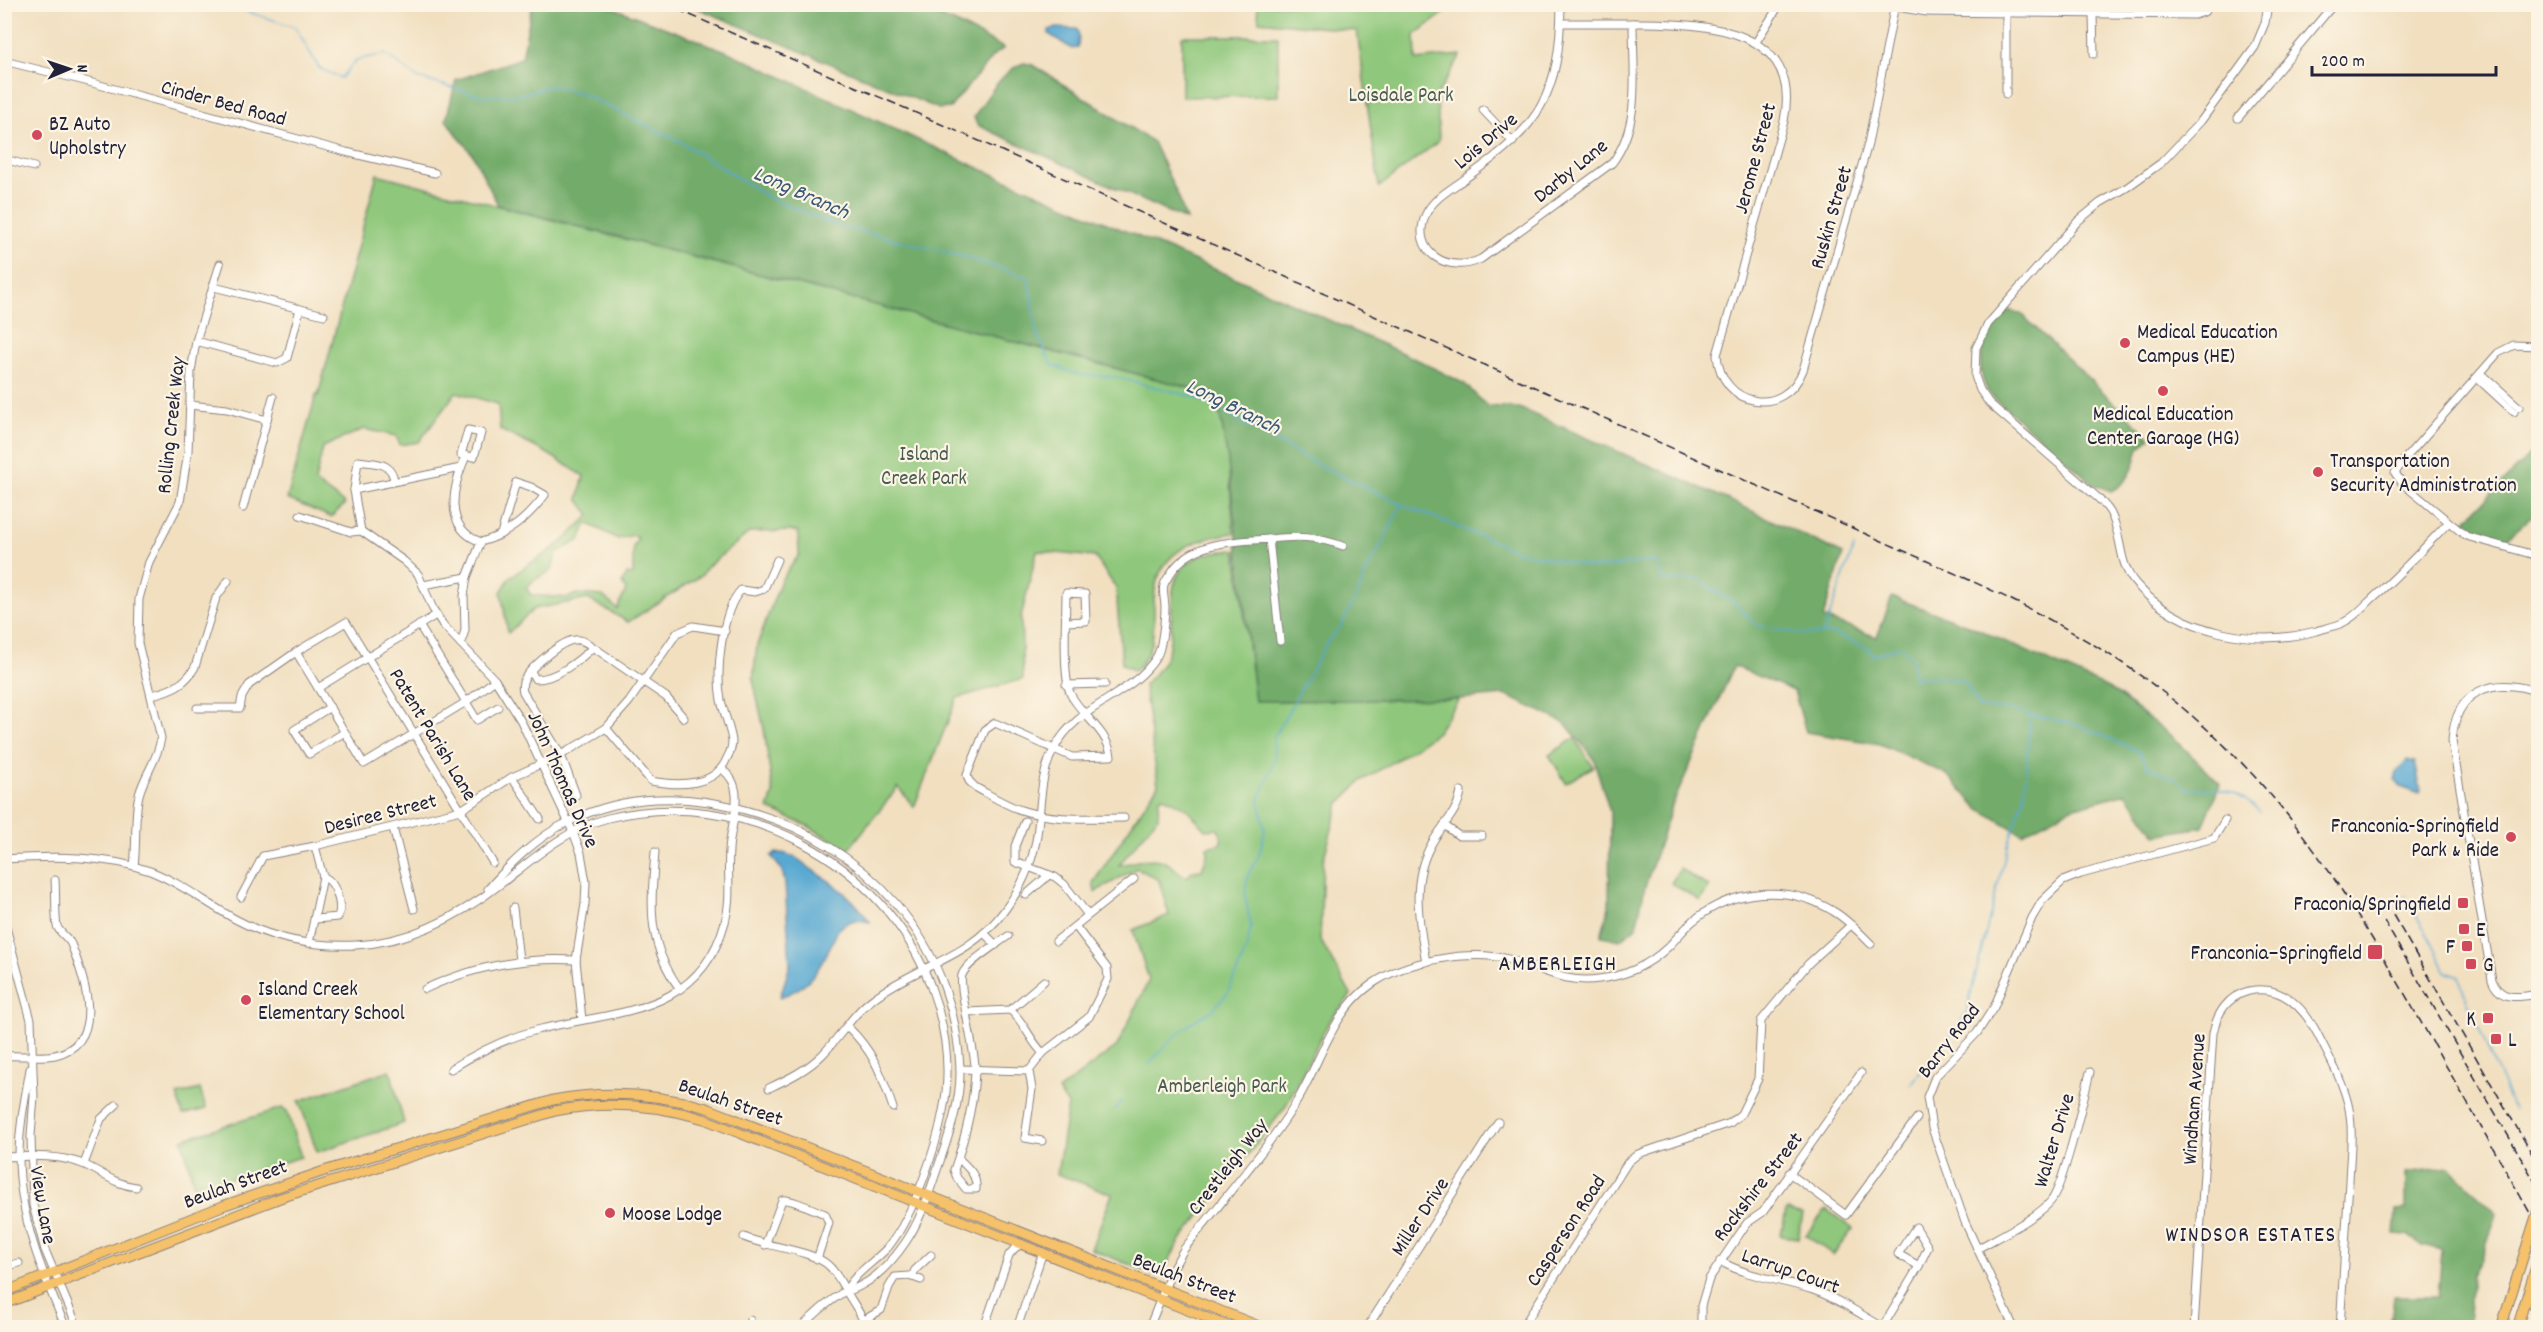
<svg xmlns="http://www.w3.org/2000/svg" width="2543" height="1332" font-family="Dekko,sans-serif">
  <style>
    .green { fill: #8fc77b; stroke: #58745b; stroke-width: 1.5; fill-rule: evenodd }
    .forest { fill: #73ac6b; stroke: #4a6753; stroke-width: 1.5 }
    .water { fill: #58a9d2; stroke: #3d6686; stroke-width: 1.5 }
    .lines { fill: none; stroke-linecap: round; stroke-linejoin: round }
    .stream { stroke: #58a9d2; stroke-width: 1.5 }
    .minor-casing { stroke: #8a807e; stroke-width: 9 }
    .major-casing { stroke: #8a807e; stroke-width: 11 }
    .minor { stroke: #fff; stroke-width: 7 }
    .major { stroke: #f5c16b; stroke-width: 9 }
    .rail { stroke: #22223b; stroke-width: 1.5; stroke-dasharray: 9 4.5; stroke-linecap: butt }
    .major-bridge-casing { stroke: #8a807e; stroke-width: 11; stroke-linecap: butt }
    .major-bridge { stroke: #f5c16b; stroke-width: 9 }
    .poi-dot { fill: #d1495b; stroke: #fcf5e5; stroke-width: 2 }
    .labels { text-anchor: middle; stroke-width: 4.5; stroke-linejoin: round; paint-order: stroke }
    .park-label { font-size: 21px; fill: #485c51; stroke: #fcf5e5 }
    .street-label { font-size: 21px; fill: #22223b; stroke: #fcf5e5 }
    .poi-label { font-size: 21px; fill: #22223b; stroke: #fcf5e5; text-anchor: start }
    .water-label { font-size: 22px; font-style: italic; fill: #385877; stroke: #fcf5e5 }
    .neighbourhood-label { font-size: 22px; letter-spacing: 1.5px; fill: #22223b; stroke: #fcf5e5 }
  </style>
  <rect width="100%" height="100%" fill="#fcf5e5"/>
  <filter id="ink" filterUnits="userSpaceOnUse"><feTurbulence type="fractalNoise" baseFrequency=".0167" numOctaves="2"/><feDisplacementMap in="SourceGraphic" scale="12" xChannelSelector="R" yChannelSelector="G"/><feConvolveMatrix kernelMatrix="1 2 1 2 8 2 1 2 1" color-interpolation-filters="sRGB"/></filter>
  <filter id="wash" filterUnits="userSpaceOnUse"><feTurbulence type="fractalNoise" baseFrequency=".008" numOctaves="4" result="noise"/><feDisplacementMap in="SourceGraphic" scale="24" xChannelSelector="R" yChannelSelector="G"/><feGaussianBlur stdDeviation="1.35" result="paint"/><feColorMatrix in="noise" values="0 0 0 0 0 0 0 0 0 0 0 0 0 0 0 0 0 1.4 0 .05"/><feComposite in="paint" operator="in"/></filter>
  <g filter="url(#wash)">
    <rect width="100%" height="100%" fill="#f1dfc0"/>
    <!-- green -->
    <g class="green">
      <polygon points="1257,5 1445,5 1448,10 1415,35 1416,60 1461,55 1437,95 1439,141 1379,187 1357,31 1259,21"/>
      <polygon points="1182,36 1278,36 1278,96 1182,97"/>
      <path d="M377,174L1217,395L1228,461L1234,533C1193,539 1155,552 1154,601C1154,628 1156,650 1135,671L1122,664L1116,588L1095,557L1037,551L1021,617L1023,679L957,698L914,807L898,787L848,850L808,826L768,809L773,794L764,729L753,680L757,645L781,580L799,555L798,531L750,532L707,567L702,575L628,622L588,599L534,609L508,633L501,592L510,577L560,544L590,515L578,499L584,476L545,452L500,430L498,404L456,392L419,442L400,445L396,436L364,429L323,447L315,482L345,504L331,517L287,499L316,395L318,396ZM587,523L618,539L633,535L638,539L633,547V575L627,574L622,583L626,590L617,609L603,596L577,594L567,598L531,595L526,588L534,580L552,570L556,553L580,540Z"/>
      <path d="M1236,550L1255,701L1459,699L1437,732L1401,757L1361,781L1339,804L1323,861L1320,939L1351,995L1329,1022L1284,1109L1180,1241L1163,1271L1155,1275L1091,1249L1112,1194L1057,1174L1068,1105L1058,1091L1117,1046L1149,980L1133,930L1169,915L1159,880L1137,868L1095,892L1093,883L1158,785L1144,685C1155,675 1164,665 1168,651C1178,618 1158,573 1200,556C1211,551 1224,551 1236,550ZM1162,796L1186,808L1206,830L1218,829L1222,838L1220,844L1207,847L1208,852L1202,870L1192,871L1187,877C1178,873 1172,864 1163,861C1152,856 1131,863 1119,865L1158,817L1159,800Z"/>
      <polygon points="1575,738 1593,767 1566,783 1549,755"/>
      <polygon points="1680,869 1709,887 1700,901 1671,883"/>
      <polygon points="390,1070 404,1123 317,1152 299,1101"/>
      <polygon points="200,1089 206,1109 183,1115 177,1095"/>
      <polygon points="282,1108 287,1111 301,1157 195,1189 182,1139"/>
      <polygon points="1826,1209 1853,1229 1833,1255 1806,1235"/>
      <polygon points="1788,1210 1803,1214 1798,1238 1782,1236 1781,1234 1786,1211"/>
    </g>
    <!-- forest -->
    <g class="forest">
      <polygon points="532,5 606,5 726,51 981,169 1240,280 1422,362 1465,384 1487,406 1519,408 1733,502 1843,554 1823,618 1877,637 1892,597 1973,627 2108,688 2173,737 2220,784 2203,827 2156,835 2126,793 2072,808 2022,834 1979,809 1946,774 1880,744 1806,732 1794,691 1734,666 1672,806 1645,887 1636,927 1620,940 1601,936 1609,907 1610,812 1593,757 1565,723 1505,695 1459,699 1255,701 1228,461 1217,395 498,205 473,155 446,120 456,80 522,58"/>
      <polygon points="690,5 911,5 956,23 1004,48 993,56 950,108 939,109"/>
      <path d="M1024,63L1033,65L1153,142L1179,198L1186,220L977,125L974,117C987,98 1002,70 1024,63Z"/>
      <path d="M2010,310L2021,314L2148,435L2150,438L2139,448C2134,466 2131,482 2111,491L2095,485L1990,395C1969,360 1985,336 2010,310Z"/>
      <polygon points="2538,446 2538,512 2507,538 2475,528 2465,521"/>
      <polygon points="2449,1167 2497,1214 2481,1260 2472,1276 2468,1327 2390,1327 2394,1297 2438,1297 2442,1250 2422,1245 2407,1235 2394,1234 2396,1210 2406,1209 2406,1173"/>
    </g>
    <!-- water -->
    <g class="water">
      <polygon points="1055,28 1077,29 1079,35 1078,47 1072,49 1049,34 1049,30"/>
      <polygon points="2407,760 2415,762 2421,791 2420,794 2401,787 2395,780 2397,771"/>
      <path d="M776,853C793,852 801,862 814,871C838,886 853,898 870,922C855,918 849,920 838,930C824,960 814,987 780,997L790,965L785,883L782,870L771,856Z"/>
    </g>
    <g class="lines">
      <!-- stream -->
      <g class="stream">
        <path d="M224,4L295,27L319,68L341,78L356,60L385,54L418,78L481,96H514L552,86L581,93L681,142L768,197L832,224L966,257L1029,278L1036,331L1051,364L1078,375L1115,377L1195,397L1319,465L1401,504L1520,552L1594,568L1656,561L1663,581L1697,579L1736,604L1756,625L1802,634H1835L1869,649L1874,656L1899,646L1912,657L1914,679L1929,676L1964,681L1980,708L2005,709L2078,725L2138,751L2148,767L2176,779L2187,789C2219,789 2235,787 2260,812"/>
        <polyline points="1823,634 1854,547"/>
        <polyline points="2405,896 2433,944 2446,972 2459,977 2464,993 2513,1109"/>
        <polyline points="1149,1064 1171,1040 1192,1022 1211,1011 1227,994 1240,965 1246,950 1251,927 1245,896 1247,877 1259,855 1265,830 1259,800 1275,759 1273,739 1328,641 1341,626 1359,591 1365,573 1381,546 1401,505"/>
        <polyline points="1910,1085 1957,1028 1966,1013 2007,848 2025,794 2030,715"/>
        <polyline points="1115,1109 1122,1102"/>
      </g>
    </g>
  </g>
  <g filter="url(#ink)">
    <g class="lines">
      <!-- minor casing -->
      <g class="minor-casing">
        <g id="minor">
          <path d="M1561,4C1560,96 1540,126 1466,178C1453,188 1433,198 1426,214C1409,252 1449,275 1481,259L1612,163C1642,124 1633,70 1633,23"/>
          <polyline points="1878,4 1927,12 2195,15 2204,12 2211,4"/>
          <path d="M2268,4L2265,23L2255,47L2201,121L2161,163L2126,188L2100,203L2078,221L1988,324L1976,348L1975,376L1980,390L1989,403L2098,498C2102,502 2107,507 2110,512C2123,535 2117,563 2136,584C2179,633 2254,648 2316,631C2326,628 2338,626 2346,621C2357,615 2365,605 2374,597C2400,574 2424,548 2448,523"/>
          <polyline points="2093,14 2094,54"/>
          <path d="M1561,23C1588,23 1616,23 1644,23C1708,24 1803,29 1784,121L1717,355C1721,407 1784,419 1803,370L1868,144L1895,4"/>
          <polyline points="1756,42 1780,4"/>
          <polyline points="4,61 85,81 346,152 435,173"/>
          <polyline points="2006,94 2006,13"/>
          <polyline points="1483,110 1513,142"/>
          <polyline points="2238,118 2334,4"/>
          <polyline points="4,159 34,167"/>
          <polyline points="214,287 324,315"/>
          <polyline points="196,341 277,363 287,358 300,309"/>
          <polyline points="2538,346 2514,345 2498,353 2403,461 2395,473 2403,484 2466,536 2538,556"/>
          <polyline points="2481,373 2519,407"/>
          <polyline points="2477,378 2514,412"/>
          <polyline points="189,405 227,409 267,420"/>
          <polygon points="468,430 481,433 474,457 461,455"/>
          <path d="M466,456C453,485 442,528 481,542"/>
          <path d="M394,481C392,461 375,464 358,461L354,490L461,468"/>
          <polyline points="354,490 361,531"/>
          <polyline points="243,508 273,397"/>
          <polyline points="300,515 351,532 361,531 404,561 418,574 433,609 443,625 495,680 521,721 573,832 581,853 586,882 585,904 576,960 582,1020"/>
          <path d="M1269,539C1298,536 1315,536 1343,546"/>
          <path d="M481,542C510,534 528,517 545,495L531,487L516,482L501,534"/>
          <polyline points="423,585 467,577 481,542"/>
          <path d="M1066,622L1086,621L1085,594L1066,593C1066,615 1062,678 1071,695C1082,716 1108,731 1111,756L1072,757L995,723L985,730L967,775L969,781L975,787C990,795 1005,805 1021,810C1053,821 1091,818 1124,818"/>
          <polyline points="419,625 477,720 498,707"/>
          <polyline points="461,644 465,630 464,596 467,577"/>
          <polyline points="296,652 364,764 466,702 495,680"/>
          <path d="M531,671L535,679C555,680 580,660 593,647L666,697L684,718"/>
          <polyline points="1066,685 1105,684"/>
          <polyline points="318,688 436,615"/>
          <path d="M2538,692C2494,676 2455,689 2452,741L2492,980C2500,1002 2520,997 2538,994"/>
          <path d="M152,695C171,690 185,685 195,667L216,598L228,581"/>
          <polyline points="330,707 294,730 309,754 345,732"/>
          <polyline points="197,708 240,708 242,697 249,685 296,652 346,622 493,863"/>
          <path d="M606,728L651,781C678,786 716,787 727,758C730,753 732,746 732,741C730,727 724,714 721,700C716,673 721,611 741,590L755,592L764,589L777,560"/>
          <polyline points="512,777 540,819"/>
          <path d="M576,795L561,755L523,692C522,688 522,686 523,682C527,670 562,640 575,640C582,639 587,643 593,647"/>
          <polyline points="1025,821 1015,846 1015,862 1055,877 1064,884 1088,915"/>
          <polyline points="1444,825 1459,836 1482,836"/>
          <polyline points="393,828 414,909"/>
          <path d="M315,846L323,877C335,880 343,905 338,917L316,919"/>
          <path d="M655,852C651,906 646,943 680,989"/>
          <path d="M4,859C52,856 105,855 150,871C181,883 206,903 235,919C272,939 314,947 356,945C410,942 460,916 502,883C535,857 566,829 608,818C739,785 885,860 931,987C946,1028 952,1068 943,1111C936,1149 913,1216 889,1246C875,1262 855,1272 846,1291"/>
          <path d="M134,866C137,844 134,814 139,795C144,775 158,760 161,738L138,643L139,599L149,562L180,502L188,452L191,372L196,341L220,264"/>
          <path d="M488,889C511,863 538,836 570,821C625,794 687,793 745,810C866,843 954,940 960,1068C961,1102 949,1135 938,1167C929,1193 921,1220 905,1243C894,1259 878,1277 860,1286C854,1290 848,1290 842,1293C827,1303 814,1314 801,1328"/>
          <polyline points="1026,895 1049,875"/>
          <polyline points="241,897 263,856 315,846 461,810 512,777 561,755 606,728 629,702 677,633 693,626 725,631"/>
          <polyline points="513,908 519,960"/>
          <polyline points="4,920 31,1020 34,1096 31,1136 33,1205 45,1250 78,1328"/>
          <polyline points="984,933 996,945"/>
          <polyline points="1056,941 1134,879"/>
          <polyline points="309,943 323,877"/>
          <path d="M1426,962C1419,922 1410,881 1432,843C1442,825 1458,813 1461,791"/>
          <path d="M425,989C474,966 522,957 576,960"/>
          <polyline points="1010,1010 1044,981"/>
          <path d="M967,1012L1010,1010C1025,1022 1029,1040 1043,1053"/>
          <path d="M847,1026C874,1052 881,1073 893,1108"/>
          <path d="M4,1056C21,1055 40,1058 55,1055C108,1043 84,977 71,944C68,937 59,933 57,926C55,918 56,890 55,880"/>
          <path d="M30,1069C25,1098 19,1128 19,1156C19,1218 42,1272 66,1328"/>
          <path d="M451,1069C478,1052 506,1038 537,1030C614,1010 699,1017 725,922C732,898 727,875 729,850C730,823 748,789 723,770"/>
          <polyline points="960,1069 1029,1071"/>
          <polyline points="1029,1071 1043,1053 1089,1017 1108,979 1107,968 1076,927"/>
          <polyline points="1029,1071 1032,1089 1025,1138 1042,1141"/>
          <path d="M769,1088C788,1079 807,1070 822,1055C840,1037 853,1013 874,998C919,964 968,960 1004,911C1020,890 1031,866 1036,841C1042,809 1038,778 1054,749C1078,703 1131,698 1157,656C1162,648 1165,617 1165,607C1165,600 1162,591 1164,585C1165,581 1169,576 1171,573C1191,541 1235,541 1269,539L1280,641"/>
          <path d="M4,1157C30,1156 61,1154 85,1165C105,1174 114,1184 136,1187"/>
          <path d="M958,1158C968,1168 977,1174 976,1189H966L957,1178L954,1170C965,1138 975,1101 975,1066C974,1046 958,985 962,975C967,962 996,945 1008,936"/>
          <polyline points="84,1164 101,1119 116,1105"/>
          <polyline points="1789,1173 1846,1215 1917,1118"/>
          <polygon points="1916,1227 1928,1247 1919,1266 1898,1254"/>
          <path d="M744,1237C767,1247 811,1250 828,1265C836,1272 840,1281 846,1291C853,1303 862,1314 866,1328"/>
          <path d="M765,1245L782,1200C789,1198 815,1210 825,1214L829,1223L817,1259"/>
          <path d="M1977,1249C1996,1238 2037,1218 2051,1201C2064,1185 2084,1097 2090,1072"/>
          <path d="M1720,1261C1749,1278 1781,1279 1813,1290C1837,1298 1860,1314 1883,1327"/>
          <polyline points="4,1267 19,1263"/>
          <polyline points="912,1277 915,1270 931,1255"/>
          <polyline points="864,1320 881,1310 889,1287 895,1277 910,1276 921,1280"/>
          <polyline points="747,1328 750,1320"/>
          <polyline points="984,1328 1009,1255 1015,1248 1022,1244"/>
          <polyline points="1017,1328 1043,1252"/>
          <path d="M1149,1328L1172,1270L1184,1249C1220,1203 1260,1158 1292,1109C1320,1067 1329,1014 1372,984C1407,960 1471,949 1512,960C1544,969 1564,984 1599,979C1625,976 1649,965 1668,947C1677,938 1684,929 1693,921C1733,888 1789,884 1833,911C1847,919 1859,932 1871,944"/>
          <polyline points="1367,1328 1498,1122"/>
          <polyline points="1522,1328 1628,1162 1638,1154 1730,1123 1741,1114 1758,1079 1761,1021 1808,964 1851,925"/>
          <polyline points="1701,1328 1701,1306 1709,1279 1747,1223 1763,1212 1861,1073"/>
          <polyline points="1882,1328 1919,1266"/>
          <polyline points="2014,1328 1965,1222 1932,1128 1927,1097 1935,1077 1977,1033 1994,1007 2032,918 2042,901 2063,881 2081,874 2214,838 2225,820"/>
          <path d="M2194,1328L2213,1033C2217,1013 2228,996 2249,991C2282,984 2303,1007 2317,1033C2328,1055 2342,1079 2348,1104C2354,1129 2350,1156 2349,1181C2346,1230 2343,1279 2340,1328"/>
        </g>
      </g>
      <!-- major casing -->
      <g class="major-casing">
        <g id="major">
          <path d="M4,1292L225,1205L327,1170L553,1100C606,1090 655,1093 707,1108L1264,1328"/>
          <path d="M4,1304L280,1198L555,1111C606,1101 654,1104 704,1119L1233,1328"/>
          <polyline points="2501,1328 2525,1251"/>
          <polyline points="2517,1328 2538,1260"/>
        </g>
      </g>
      <!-- minor -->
      <use href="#minor" class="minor"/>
      <!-- major -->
      <use href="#major" class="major"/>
      <!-- rail -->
      <g class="rail">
        <path d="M665,4L907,109L1963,577C2042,613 2117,653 2184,709C2288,796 2348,895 2414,1010C2456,1083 2497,1155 2538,1227"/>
        <polyline points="2393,915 2538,1164"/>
        <polyline points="2384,921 2538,1187"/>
      </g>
      <!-- major-bridge casing -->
      <g class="major-bridge-casing">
        <polyline id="major-bridge" points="2525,1251 2538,1210"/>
      </g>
      <!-- major-bridge -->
      <use href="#major-bridge" class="major-bridge"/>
    </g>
  </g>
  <!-- markers -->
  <g class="poi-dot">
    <circle cx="37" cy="135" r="6"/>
    <circle cx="2125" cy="343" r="6"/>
    <circle cx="2163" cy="391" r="6"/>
    <circle cx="2318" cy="472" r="6"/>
    <circle cx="2511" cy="837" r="6"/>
    <rect x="2457" y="897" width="12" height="12" rx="3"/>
    <rect x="2458" y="923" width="12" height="12" rx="3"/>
    <rect x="2461" y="940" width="12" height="12" rx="3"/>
    <rect x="2367" y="944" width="16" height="16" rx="3"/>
    <rect x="2465" y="958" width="12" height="12" rx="3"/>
    <circle cx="246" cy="1000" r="6"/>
    <rect x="2482" y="1012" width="12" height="12" rx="3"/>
    <rect x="2490" y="1033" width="12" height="12" rx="3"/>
    <circle cx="610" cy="1213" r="6"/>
  </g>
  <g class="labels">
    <!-- park labels -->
    <g class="park-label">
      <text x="1401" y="101">Loisdale Park</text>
      <text x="924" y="460">Island<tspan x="924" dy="24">Creek Park</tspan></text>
      <text x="1222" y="1092">Amberleigh Park</text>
    </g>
    <!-- street labels -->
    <g class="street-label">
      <text transform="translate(224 102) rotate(15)" y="7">Cinder Bed Road</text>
      <text transform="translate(1485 140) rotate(-40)" y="7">Lois Drive</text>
      <text transform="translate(1754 158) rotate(-75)" y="7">Jerome Street</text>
      <text transform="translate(1570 170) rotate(-39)" y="7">Darby Lane</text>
      <text transform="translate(1830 217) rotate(-74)" y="7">Ruskin Street</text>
      <text transform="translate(170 425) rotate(-84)" y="7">Rolling Creek Way</text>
      <text transform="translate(434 734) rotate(59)" y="7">Patent Parish Lane</text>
      <text transform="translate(564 779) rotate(66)" y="7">John Thomas Drive</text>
      <text transform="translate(380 813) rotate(-14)" y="7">Desiree Street</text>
      <text transform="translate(1948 1040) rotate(-52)" y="7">Barry Road</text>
      <text transform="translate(2193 1099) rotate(-86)" y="7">Windham Avenue</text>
      <text transform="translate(731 1101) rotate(19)" y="7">Beulah Street</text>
      <text transform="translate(2053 1140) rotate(-73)" y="7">Walter Drive</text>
      <text transform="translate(1227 1166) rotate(-52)" y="7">Crestleigh Way</text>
      <text transform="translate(235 1183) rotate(-20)" y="7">Beulah Street</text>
      <text transform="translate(1757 1186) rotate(-52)" y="7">Rockshire Street</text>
      <text transform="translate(44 1205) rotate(80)" y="7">View Lane</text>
      <text transform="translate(1419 1216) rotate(-57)" y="7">Miller Drive</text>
      <text transform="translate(1565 1230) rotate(-57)" y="7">Casperson Road</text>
      <text transform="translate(1791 1270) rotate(19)" y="7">Larrup Court</text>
      <text transform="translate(1185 1277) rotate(21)" y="7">Beulah Street</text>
    </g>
    <!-- poi labels -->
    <g class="poi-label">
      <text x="49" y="130">BZ Auto<tspan x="49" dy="24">Upholstry</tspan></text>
      <text x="2137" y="338">Medical Education<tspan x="2137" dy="24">Campus (HE)</tspan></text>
      <text x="2163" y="420" text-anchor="middle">Medical Education<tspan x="2163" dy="24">Center Garage (HG)</tspan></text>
      <text x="2330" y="467">Transportation<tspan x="2330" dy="24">Security Administration</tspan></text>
      <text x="2499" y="832" text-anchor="end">Franconia-Springfield<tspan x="2499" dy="24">Park &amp; Ride</tspan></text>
      <text x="2451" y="910" text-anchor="end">Fraconia/Springfield</text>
      <text x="2476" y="936">E</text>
      <text x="2455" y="953" text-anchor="end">F</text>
      <text x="2362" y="959" text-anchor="end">Franconia–Springfield</text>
      <text x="2483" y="971">G</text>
      <text x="258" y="995">Island Creek<tspan x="258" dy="24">Elementary School</tspan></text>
      <text x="2476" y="1025" text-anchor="end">K</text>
      <text x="2508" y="1046">L</text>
      <text x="622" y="1220">Moose Lodge</text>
    </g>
    <!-- water labels -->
    <g class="water-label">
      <text transform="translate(802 191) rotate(24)" y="8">Long Branch</text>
      <text transform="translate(1234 405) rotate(26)" y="8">Long Branch</text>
    </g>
    <!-- neighbourhood labels -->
    <g class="neighbourhood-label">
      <text x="1558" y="970">AMBERLEIGH</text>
      <text x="2251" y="1241">WINDSOR ESTATES</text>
    </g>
  </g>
  <!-- margin -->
  <rect width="2543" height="1332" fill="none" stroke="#fcf5e5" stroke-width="24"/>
  <!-- north arrow -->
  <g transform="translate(69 69) rotate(88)" stroke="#fcf5e5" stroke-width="4.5" paint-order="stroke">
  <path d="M0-4.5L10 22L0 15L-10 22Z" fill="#22223b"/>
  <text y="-9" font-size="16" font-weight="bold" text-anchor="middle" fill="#22223b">N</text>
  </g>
  <!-- scale -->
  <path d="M2312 66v9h184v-9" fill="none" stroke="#22223b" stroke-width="3"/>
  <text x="2321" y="66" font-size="18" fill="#22223b" stroke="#fcf5e5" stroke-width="4.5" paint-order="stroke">200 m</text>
</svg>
